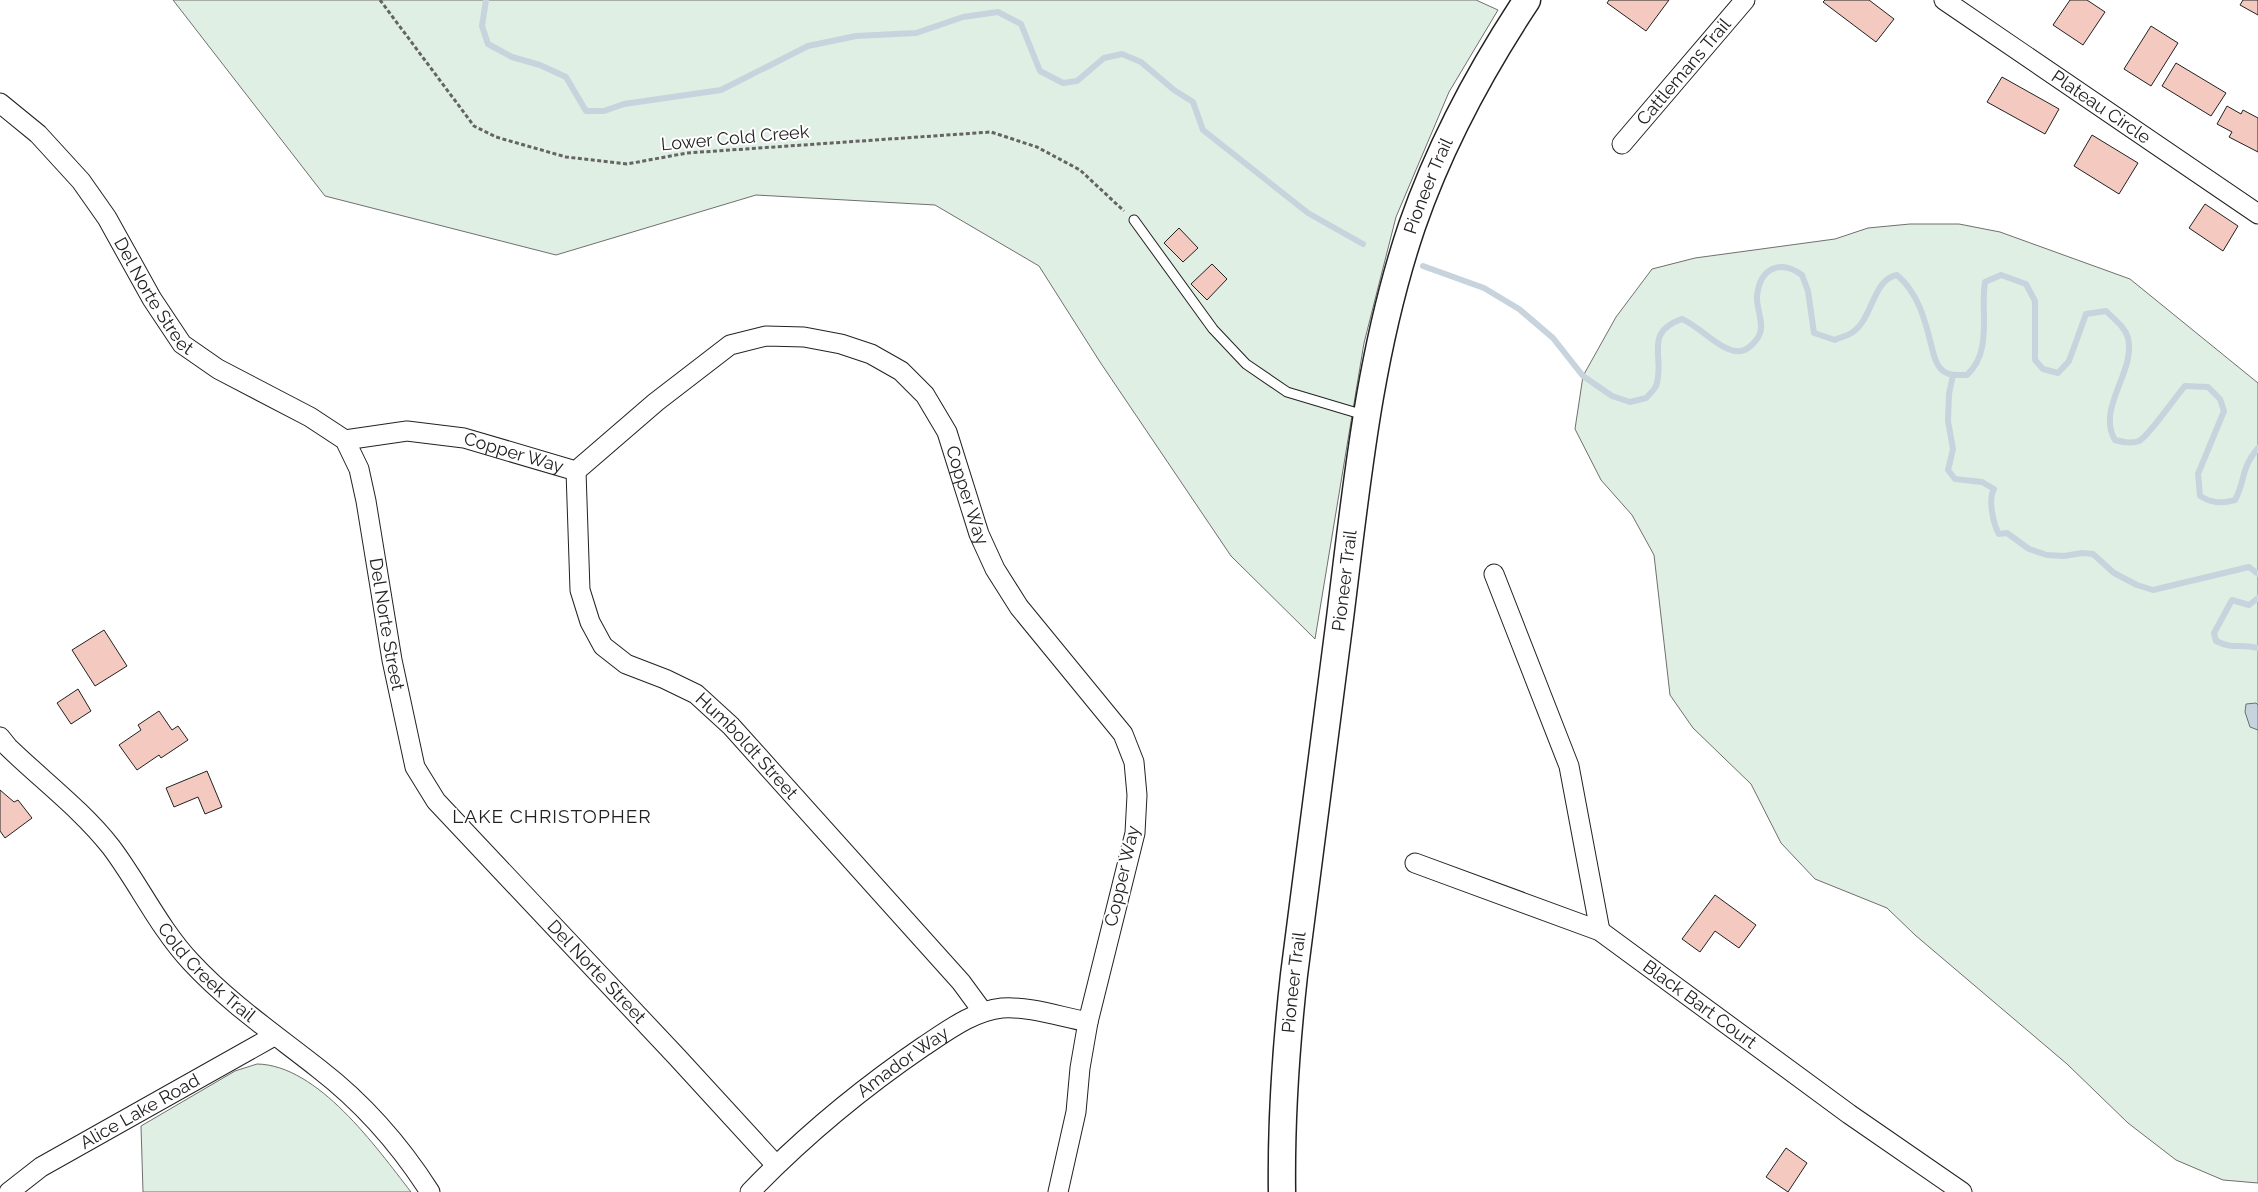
<svg xmlns="http://www.w3.org/2000/svg" width="2258" height="1192" font-family="Raleway,sans-serif">
  <style>
    .green { fill: #e0efe3; stroke: #6f6f6f }
    .water { fill: #c7d3dd; stroke: #6f6f6f }
    .lines { fill: none; stroke-linecap: round; stroke-linejoin: round }
    .stream { stroke: #c7d3dd; stroke-width: 6 }
    .building { fill: #f3c9c0; stroke: #222 }
    .lane-casing { stroke: #222; stroke-width: 11 }
    .street-casing { stroke: #222; stroke-width: 21 }
    .secondary-casing { stroke: #222; stroke-width: 29 }
    .path { stroke: #646464; stroke-width: 3; stroke-dasharray: 4 2.5; stroke-linecap: butt }
    .lane { stroke: #fff; stroke-width: 9 }
    .street { stroke: #fff; stroke-width: 19 }
    .secondary { stroke: #fff; stroke-width: 26 }
    .labels { text-anchor: middle; stroke-width: 4; stroke-linejoin: round; paint-order: stroke }
    .street-label { font-size: 18px; fill: #222; stroke: #fff }
    .neighbourhood-label { font-size: 19px; letter-spacing: 1px; fill: #222; stroke: #fff }
  </style>
  <rect width="100%" height="100%" fill="#fff"/>
  <!-- green -->
  <g class="green">
    <polygon points="173,0 1476,0 1498,10 1449,92 1396,217 1364,343 1315,639 1231,556 1100,362 1039,266 935,205 756,195 556,255 325,196"/>
    <polygon points="1910,224 1959,224 2000,232 2130,279 2258,383 2258,1183 2223,1180 2176,1160 2128,1123 2067,1064 1915,935 1887,908 1815,879 1781,843 1751,784 1693,728 1670,695 1654,555 1632,515 1601,480 1575,429 1583,376 1616,317 1652,269 1695,258 1835,239 1868,228"/>
    <path d="M257,1064C318,1065 376,1147 411,1192H143L141,1126L235,1071Z"/>
  </g>
  <!-- water -->
  <polygon class="water" points="2256,703 2258,705 2258,730 2250,727 2245,712 2246,704"/>
  <g class="lines">
    <!-- stream -->
    <g class="stream">
      <polyline points="486,0 482,26 488,44 512,57 540,65 566,77 586,111 604,111 624,104 721,90 808,46 856,36 916,33 963,17 998,12 1021,24 1040,71 1063,83 1077,81 1104,58 1122,54 1141,62 1174,90 1193,102 1203,130 1308,213 1363,244"/>
      <path d="M1423,266L1484,288L1519,309L1553,338L1583,376L1612,396L1630,402L1646,398C1649,395 1654,390 1656,386C1666,358 1642,333 1682,319C1701,327 1723,354 1741,351C1748,350 1758,340 1760,333C1764,323 1756,307 1757,296C1760,268 1780,259 1802,275L1808,291L1814,333L1835,340C1840,337 1848,336 1853,332C1873,318 1873,279 1897,275C1919,294 1925,320 1932,348C1934,355 1935,363 1941,369C1947,376 1958,375 1967,375C1993,351 1980,313 1985,282L2001,275L2026,284L2035,301V360L2043,369L2058,373L2069,361L2086,314L2106,311C2114,319 2125,327 2128,338C2136,372 2096,408 2115,440C2123,442 2131,444 2139,441C2149,436 2175,397 2185,386L2208,387L2220,399L2224,411L2198,474L2200,496C2212,503 2221,504 2235,500C2246,480 2240,469 2258,448"/>
      <path d="M1953,375L1949,394L1948,421L1953,449L1948,470L1955,479L1982,482L1994,489C1988,499 1993,524 1999,534L2007,533L2029,549L2047,555L2064,556L2082,553L2093,554L2114,573L2137,585L2153,590L2249,567L2258,574"/>
      <path d="M2258,598L2249,605L2232,600L2214,633L2216,641C2234,650 2240,643 2258,648"/>
    </g>
  </g>
  <!-- building -->
  <g class="building">
    <polygon points="1609,0 1669,0 1646,31 1607,3"/>
    <polygon points="1825,0 1869,0 1894,19 1876,42 1823,2"/>
    <polygon points="2070,0 2087,0 2105,12 2083,45 2053,25"/>
    <polygon points="2243,0 2258,0 2258,15 2240,5"/>
    <polygon points="2151,26 2178,43 2151,86 2124,69"/>
    <polygon points="2176,63 2226,93 2211,116 2162,86"/>
    <polygon points="2002,77 2059,109 2045,134 1987,102"/>
    <polygon points="2227,106 2241,114 2243,110 2258,118 2258,152 2229,137 2232,132 2217,124"/>
    <polygon points="2092,135 2138,163 2119,194 2074,166"/>
    <polygon points="2205,204 2238,226 2223,251 2189,228"/>
    <polygon points="1179,228 1198,248 1183,262 1164,243"/>
    <polygon points="1212,264 1227,279 1207,300 1191,284"/>
    <polygon points="104,630 127,666 95,686 72,650"/>
    <polygon points="78,689 91,711 71,724 57,703"/>
    <polygon points="159,711 172,730 178,726 188,740 161,758 159,755 137,770 119,745 141,730 138,725"/>
    <polygon points="207,771 222,807 205,814 198,797 174,807 166,788"/>
    <polygon points="0,790 14,802 18,800 32,818 5,838 0,831"/>
    <polygon points="1715,895 1756,925 1739,948 1715,931 1700,952 1682,939"/>
    <polygon points="1786,1148 1807,1163 1788,1192 1766,1177"/>
  </g>
  <g class="lines">
    <!-- lane casing -->
    <g class="lane-casing">
      <polyline id="lane" points="1134,220 1213,329 1246,364 1287,392 1364,415"/>
    </g>
    <!-- street casing -->
    <g class="street-casing">
      <g id="street">
        <path id="s1" d="M1944,0L2258,214"/>
        <path id="s2" d="M0,103L38,134L81,181L107,218L152,299L182,344L218,369L310,417L345,440L359,469L366,501L392,660L415,767L436,801L677,1057L776,1165"/>
        <path id="s3" d="M1622,144L1745,0"/>
        <path id="s4" d="M345,440L407,431L464,438L576,471L656,402L730,345L766,336L804,337L841,344L871,354L901,371L925,395L947,432L979,534L995,569L1019,607L1123,734L1134,762L1137,795L1135,833L1088,1022L1080,1068L1076,1112L1058,1192"/>
        <path id="s5" d="M576,471L580,590L590,622L603,646L626,664L665,679L696,694L731,726L961,982L983,1012"/>
        <polyline points="1494,574 1569,766 1600,931"/>
        <path id="s6" d="M0,737L8,747C42,780 82,810 111,847C139,884 159,928 191,962C229,1003 276,1035 319,1069C363,1103 400,1145 430,1192"/>
        <path id="s7" d="M1415,863L1600,931L1849,1114L1962,1192"/>
        <path id="s8" d="M9,1192L41,1167L274,1036"/>
        <path id="s9" d="M750,1192C803,1137 861,1089 924,1046C947,1031 973,1011 1002,1008C1029,1006 1061,1017 1088,1022"/>
      </g>
    </g>
    <!-- secondary casing -->
    <g class="secondary-casing">
      <g id="secondary">
        <path id="s10" d="M1282,1192C1281,1119 1286,1047 1294,975C1309,859 1324,743 1339,626C1356,492 1368,356 1412,226C1440,145 1480,71 1527,0"/>
      </g>
    </g>
    <!-- path -->
    <polyline class="path" points="380,0 474,126 496,137 566,157 627,164 687,153 991,132 1037,147 1080,170 1124,211"/>
    <!-- lane -->
    <use href="#lane" class="lane"/>
    <!-- street -->
    <use href="#street" class="street"/>
    <!-- secondary -->
    <use href="#secondary" class="secondary"/>
  </g>
  <g class="labels">
    <!-- street labels -->
    <g class="street-label">
      <text dy="6" stroke="none"><textPath href="#s3" startOffset="95">Cattlemans Trail</textPath></text>
      <text dy="6" stroke="none"><textPath href="#s1" startOffset="190">Plateau Circle</textPath></text>
      <text transform="translate(735 138) rotate(-5)" y="6">Lower Cold Creek</text>
      <text dy="6" stroke="none"><textPath href="#s10" startOffset="1020">Pioneer Trail</textPath></text>
      <text dy="6" stroke="none"><textPath href="#s2" startOffset="249">Del Norte Street</textPath></text>
      <text dy="6" stroke="none"><textPath href="#s4" startOffset="172">Copper Way</textPath></text>
      <text dy="6" stroke="none"><textPath href="#s4" startOffset="758">Copper Way</textPath></text>
      <text dy="6" stroke="none"><textPath href="#s10" startOffset="615">Pioneer Trail</textPath></text>
      <text dy="6" stroke="none"><textPath href="#s2" startOffset="684">Del Norte Street</textPath></text>
      <text dy="6" stroke="none"><textPath href="#s5" startOffset="358">Humboldt Street</textPath></text>
      <text transform="translate(1122 876) rotate(-77)" y="6">Copper Way</text>
      <text dy="6" stroke="none"><textPath href="#s6" startOffset="315">Cold Creek Trail</textPath></text>
      <text dy="6" stroke="none"><textPath href="#s2" startOffset="1104">Del Norte Street</textPath></text>
      <text dy="6" stroke="none"><textPath href="#s10" startOffset="210">Pioneer Trail</textPath></text>
      <text dy="6" stroke="none"><textPath href="#s7" startOffset="321">Black Bart Court</textPath></text>
      <text dy="6" stroke="none"><textPath href="#s9" startOffset="201">Amador Way</textPath></text>
      <text dy="6" stroke="none"><textPath href="#s8" startOffset="154">Alice Lake Road</textPath></text>
    </g>
    <!-- neighbourhood labels -->
    <g class="neighbourhood-label">
      <text x="552" y="823">LAKE CHRISTOPHER</text>
    </g>
  </g>
</svg>
